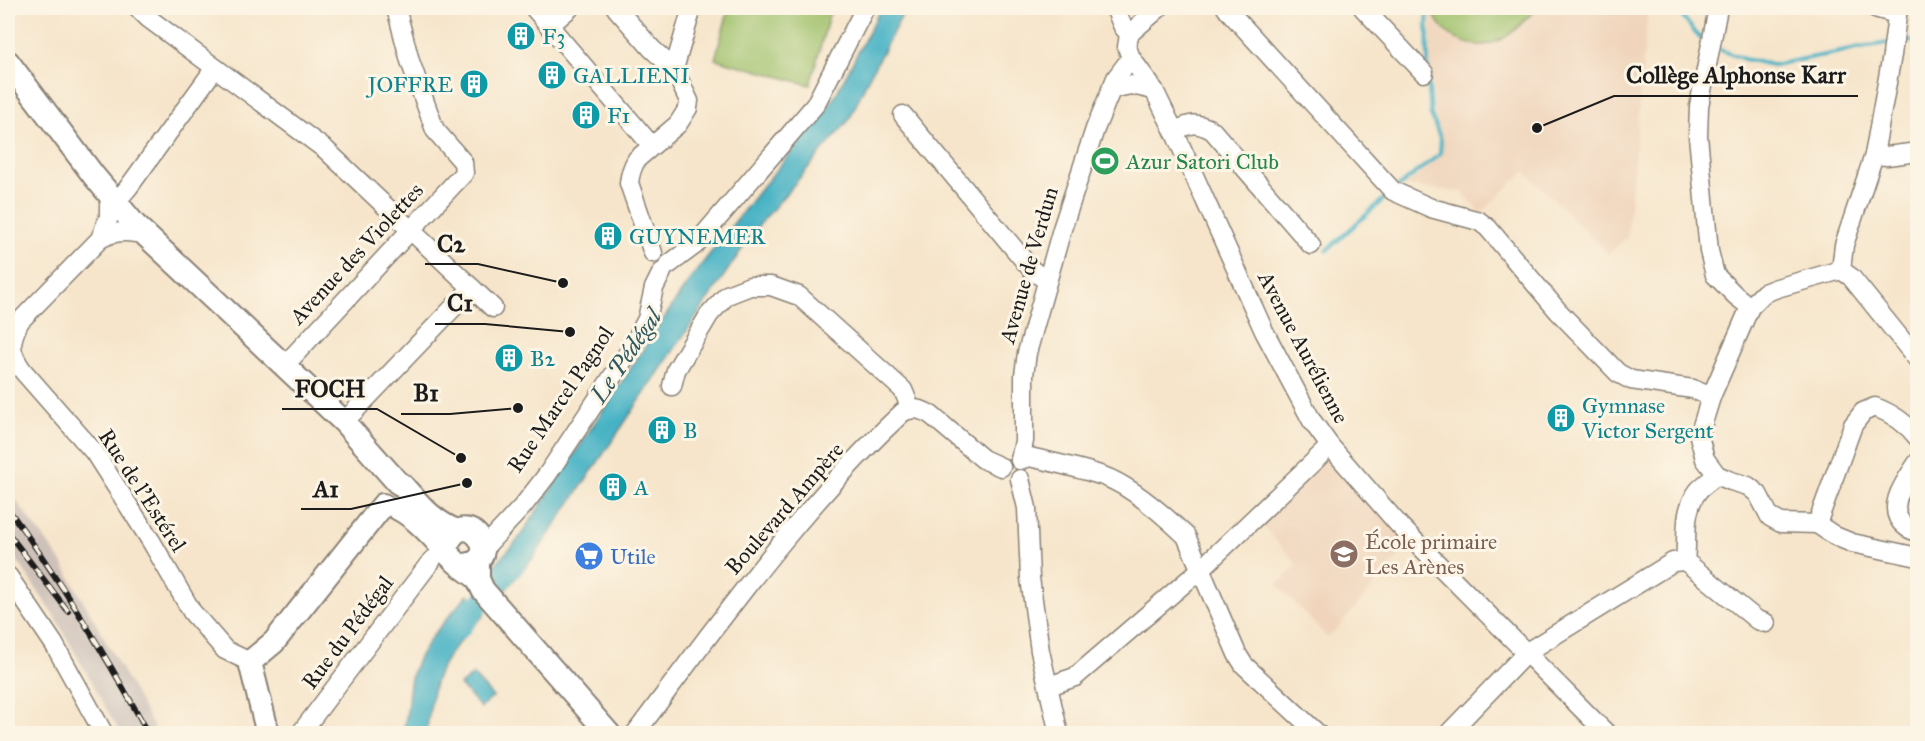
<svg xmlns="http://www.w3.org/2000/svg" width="1925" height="741" font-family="'IM FELL Great Primer',serif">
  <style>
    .built { fill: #f0d5bc }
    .industrial { fill: #cec1b9 }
    .green { fill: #9ec069; stroke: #5d6e42; stroke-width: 1.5 }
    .water { fill: #47b2c5; stroke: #326770; stroke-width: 1.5 }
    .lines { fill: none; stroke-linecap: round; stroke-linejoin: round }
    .stream { stroke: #47b2c5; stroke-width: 4 }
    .river { stroke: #47b2c5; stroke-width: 21 }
    .minor-casing { stroke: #898074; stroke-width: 21 }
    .major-casing { stroke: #898074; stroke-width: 26 }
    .minor { stroke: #fff; stroke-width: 18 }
    .major { stroke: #fff; stroke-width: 22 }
    .rail-casing { stroke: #1c1c1c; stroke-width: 6 }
    .rail { stroke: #fcf5e5; stroke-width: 4; stroke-dasharray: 11; stroke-linecap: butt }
    .labels { text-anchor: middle; stroke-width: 6; stroke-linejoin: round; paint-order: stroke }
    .culture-label { font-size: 22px; fill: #0d838f; stroke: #fcf5e5; text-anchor: start }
    .leisure-label { font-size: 22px; fill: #27864d; stroke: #fcf5e5; text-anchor: start }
    .street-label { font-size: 22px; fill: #1c1c1c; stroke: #fcf5e5 }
    .education-label { font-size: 22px; fill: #785e54; stroke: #fcf5e5; text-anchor: start }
    .shop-label { font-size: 22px; fill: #366cbe; stroke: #fcf5e5; text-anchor: start }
    .water-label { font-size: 24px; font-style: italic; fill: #2d5860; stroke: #fcf5e5 }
    .leader { fill: none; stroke: #1c1c1c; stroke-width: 2 }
    .callout-dot { fill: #1c1c1c; stroke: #fcf5e5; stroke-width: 2 }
    .callout-label { font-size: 24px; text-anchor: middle; font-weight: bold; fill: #1c1c1c; stroke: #fcf5e5; stroke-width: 6; stroke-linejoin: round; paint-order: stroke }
  </style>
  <rect width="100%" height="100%" fill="#fcf5e5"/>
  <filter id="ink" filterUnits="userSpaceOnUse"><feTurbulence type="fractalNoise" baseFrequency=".0167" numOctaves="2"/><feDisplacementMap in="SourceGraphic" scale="12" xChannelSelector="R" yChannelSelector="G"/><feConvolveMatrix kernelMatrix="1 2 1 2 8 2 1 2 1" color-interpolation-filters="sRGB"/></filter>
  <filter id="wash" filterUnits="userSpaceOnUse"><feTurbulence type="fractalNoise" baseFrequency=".008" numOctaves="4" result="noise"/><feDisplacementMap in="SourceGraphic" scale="24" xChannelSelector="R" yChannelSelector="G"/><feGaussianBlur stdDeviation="1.35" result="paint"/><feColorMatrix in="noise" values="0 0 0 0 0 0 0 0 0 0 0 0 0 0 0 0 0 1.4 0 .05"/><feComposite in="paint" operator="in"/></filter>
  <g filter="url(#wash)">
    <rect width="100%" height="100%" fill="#f6e5cb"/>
    <!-- built -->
    <g class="built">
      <polygon points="1430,8 1648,8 1627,237 1608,254 1525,171 1481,213 1462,192 1405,186 1440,157 1443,148 1434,109 1430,56"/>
      <polygon points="1325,455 1409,544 1335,631 1327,637 1277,584 1298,565 1262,525 1263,516"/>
    </g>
    <!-- industrial -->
    <polygon class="industrial" points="8,490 61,561 157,733 120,733 58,622 8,546"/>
    <!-- green -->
    <g class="green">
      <polygon points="729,8 831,8 810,85 715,59"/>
      <path d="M1432,8H1537C1526,18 1515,33 1502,39C1474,54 1440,38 1432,8Z"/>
    </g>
    <!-- water -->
    <g class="water">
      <polygon points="881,8 906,8 868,79 849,120 755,230 533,558 503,593 487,573 517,541 638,357 691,278 759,191 826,110 835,96"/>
      <path d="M468,594L484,615C466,635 445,654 436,680C431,695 430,712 427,727L424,733H402C409,715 407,693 412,674C422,643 447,619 468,594Z"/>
      <polygon points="473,675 493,697 481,708 460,685"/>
    </g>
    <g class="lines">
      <!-- stream -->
      <g class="stream">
        <polyline points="1427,8 1428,68"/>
        <polyline points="1675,8 1700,38"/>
        <polyline points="1900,42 1918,41"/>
        <polyline points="1720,50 1744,59 1773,65 1887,43"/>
        <polyline points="1398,187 1440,154 1441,140 1431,115 1428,76"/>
        <polyline points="1326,251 1388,195"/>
      </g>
      <!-- river -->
      <polyline class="river" points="459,629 477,606 515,564"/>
    </g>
  </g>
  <g filter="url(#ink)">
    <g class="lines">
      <!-- minor casing -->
      <g class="minor-casing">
        <g id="minor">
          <polyline points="138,8 148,18 326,150 493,308"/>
          <polyline points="534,8 652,146"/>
          <path d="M616,8L652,49L674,69L689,101L688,108L678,124L637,159C632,167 630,174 629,183L653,253"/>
          <polyline points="1115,8 1123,27 1129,34 1127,47 1131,58 1154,90 1174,131 1264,331 1312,421 1330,446 1399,525 1607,734"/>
          <polyline points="1226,8 1393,191 1431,208 1479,221 1488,228 1558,311 1618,373 1631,380 1693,389 1711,397"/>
          <polyline points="1363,8 1424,73"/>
          <polyline points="1718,8 1699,106 1698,136 1709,251 1715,275 1736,296 1750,307"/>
          <polyline points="1875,8 1897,14"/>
          <polyline points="550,25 570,8"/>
          <polyline points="1129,34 1159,8"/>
          <polyline points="674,69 692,8"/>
          <polyline points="1111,89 1131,85 1154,90"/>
          <polyline points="903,115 1032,270 1047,281"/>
          <path d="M1174,131C1190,124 1195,121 1212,130L1311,245"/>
          <polyline points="1874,155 1887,156 1918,152"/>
          <polyline points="116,202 128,188 215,68"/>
          <path d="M109,205V217L100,239L20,321C9,342 9,352 23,371L94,452L151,541L192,612L225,650L250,662"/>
          <path d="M100,239C112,232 121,231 136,233"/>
          <polyline points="668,265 695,245 815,105 865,8"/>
          <polyline points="1841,270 1777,288 1764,293 1750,307 1711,397 1699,436 1705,459 1717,475 1731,481 1748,486 1758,494 1770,517 1781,523 1817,524 1835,536 1852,543 1918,557"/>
          <polyline points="1841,270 1844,245 1874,155 1892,55 1898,8"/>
          <polyline points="1841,270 1851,277 1918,360"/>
          <polyline points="284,366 464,173 463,162 435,130 410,61 396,8"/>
          <polyline points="672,386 676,370 709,315 727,295 750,286 771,286 799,296 903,390 911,409"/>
          <polyline points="344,422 472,288"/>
          <path d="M1020,460L1030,457C1054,463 1079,468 1103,476C1131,486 1164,515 1186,536L1237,654L1244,665L1318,734"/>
          <polyline points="1020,460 1024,441 1024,375 1027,353 1062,229 1095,129 1116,78 1131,58"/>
          <path d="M1918,462C1907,479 1883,508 1905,526C1908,529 1914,531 1918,532"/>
          <polyline points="1020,479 1027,508 1030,578 1040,651 1059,734"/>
          <path d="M1817,524L1853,425L1863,412L1875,407C1891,413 1907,424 1918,438"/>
          <polyline points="483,549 523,506 547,475 632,347 647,319 654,288 662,272"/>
          <polyline points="1685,561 1757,620 1766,623"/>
          <polyline points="8,576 54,644 104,734"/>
          <polyline points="1049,686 1075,677 1201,569 1330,446"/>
          <polyline points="300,734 432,560"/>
          <path d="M635,734C719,622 800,508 903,412C913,407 921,409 931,415L983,459L1001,467"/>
          <path d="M1448,734L1527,652L1673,562L1685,561C1688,537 1682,512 1698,491C1703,485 1711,480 1717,475"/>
        </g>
      </g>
      <!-- major casing -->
      <g class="major-casing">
        <g id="major">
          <path d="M8,62L94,176L135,225L344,422L397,482L402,485C420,505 432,521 457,531"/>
          <path d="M397,508C420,520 435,540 452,558C459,566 470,572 478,579"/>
          <path d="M449,541C467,506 506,559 465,565"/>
          <polyline points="478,560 478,579 483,590 609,734"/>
          <polyline points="268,734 250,662 274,642 383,505"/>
        </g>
      </g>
      <!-- minor -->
      <use href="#minor" class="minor"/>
      <!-- major -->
      <use href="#major" class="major"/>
      <!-- rail casing -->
      <g class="rail-casing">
        <g id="rail">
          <path d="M8,509C61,580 106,656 149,734"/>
          <polyline points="8,533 68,611"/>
        </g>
      </g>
      <!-- rail -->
      <use href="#rail" class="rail"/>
    </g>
  </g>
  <!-- icons -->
  <defs>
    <g id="building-disc" transform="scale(1.5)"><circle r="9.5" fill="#0f9aa8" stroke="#fcf5e5"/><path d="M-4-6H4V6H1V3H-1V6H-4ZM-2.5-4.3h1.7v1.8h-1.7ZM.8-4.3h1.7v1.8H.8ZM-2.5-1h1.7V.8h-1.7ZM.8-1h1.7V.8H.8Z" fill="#fff"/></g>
    <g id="stadium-disc" transform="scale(1.5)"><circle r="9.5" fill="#2e9e5b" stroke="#fcf5e5"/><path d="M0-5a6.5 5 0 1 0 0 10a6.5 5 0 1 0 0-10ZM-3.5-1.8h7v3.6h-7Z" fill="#fff"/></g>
    <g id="school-disc" transform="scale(1.5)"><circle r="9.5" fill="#8d6e63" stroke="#fcf5e5"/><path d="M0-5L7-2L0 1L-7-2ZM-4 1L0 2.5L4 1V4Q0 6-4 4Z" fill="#fff"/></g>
    <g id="supermarket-disc" transform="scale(1.5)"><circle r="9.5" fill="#3f7fe0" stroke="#fcf5e5"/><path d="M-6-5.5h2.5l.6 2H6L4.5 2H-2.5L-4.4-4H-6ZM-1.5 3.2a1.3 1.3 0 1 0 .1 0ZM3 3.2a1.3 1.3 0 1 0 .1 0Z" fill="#fff"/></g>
  </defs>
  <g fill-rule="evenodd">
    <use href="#building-disc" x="521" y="36"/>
    <use href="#building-disc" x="552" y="75"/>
    <use href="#building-disc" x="474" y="84"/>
    <use href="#building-disc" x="586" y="115"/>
    <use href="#stadium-disc" x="1105" y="161"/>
    <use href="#building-disc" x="608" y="236"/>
    <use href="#building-disc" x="509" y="358"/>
    <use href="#building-disc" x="1561" y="418"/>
    <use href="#building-disc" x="662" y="430"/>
    <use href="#building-disc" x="613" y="487"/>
    <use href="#school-disc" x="1344" y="554"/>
    <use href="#supermarket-disc" x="589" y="556"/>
  </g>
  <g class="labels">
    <!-- culture labels -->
    <g class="culture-label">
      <text x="542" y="44">F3</text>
      <text x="573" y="83">GALLIENI</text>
      <text x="453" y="92" text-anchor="end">JOFFRE</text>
      <text x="607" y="123">F1</text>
      <text x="629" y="244">GUYNEMER</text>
      <text x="530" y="366">B2</text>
      <text x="1582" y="413">Gymnase<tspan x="1582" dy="25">Victor Sergent</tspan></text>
      <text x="683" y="438">B</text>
      <text x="634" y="495">A</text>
    </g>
    <!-- leisure labels -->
    <g class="leisure-label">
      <text x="1126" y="169">Azur Satori Club</text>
    </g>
    <!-- street labels -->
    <g class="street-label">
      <text transform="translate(356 253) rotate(-47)" y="8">Avenue des Violettes</text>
      <text transform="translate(1028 265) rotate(-74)" y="8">Avenue de Verdun</text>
      <text transform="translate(1304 347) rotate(62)" y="8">Avenue Aurélienne</text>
      <text transform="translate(560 399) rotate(-56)" y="8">Rue Marcel Pagnol</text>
      <text transform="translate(143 490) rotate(57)" y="8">Rue de l'Estérel</text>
      <text transform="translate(784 508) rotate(-49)" y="8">Boulevard Ampère</text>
      <text transform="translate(347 632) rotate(-53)" y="8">Rue du Pédégal</text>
    </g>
    <!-- education labels -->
    <g class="education-label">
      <text x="1365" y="549">École primaire<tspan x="1365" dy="25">Les Arènes</tspan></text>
    </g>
    <!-- shop labels -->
    <g class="shop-label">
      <text x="610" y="564">Utile</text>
    </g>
    <!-- water labels -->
    <g class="water-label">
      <text transform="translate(626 356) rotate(-56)" y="8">Le Pédégal</text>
    </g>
  </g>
  <!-- callouts -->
  <path class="leader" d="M1537 128L1614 96H1858M563 283L478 264H425M570 332L485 324H435M461 458L377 409H282M518 408L450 414H401M467 483L351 509H301"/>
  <g class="callout-dot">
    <circle cx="1537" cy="128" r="6"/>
    <circle cx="563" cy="283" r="6"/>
    <circle cx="570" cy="332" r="6"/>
    <circle cx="461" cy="458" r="6"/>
    <circle cx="518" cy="408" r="6"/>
    <circle cx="467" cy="483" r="6"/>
  </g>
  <g class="callout-label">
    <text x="1736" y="83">Collège Alphonse Karr</text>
    <text x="451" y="252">C2</text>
    <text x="460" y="311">C1</text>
    <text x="330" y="397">FOCH</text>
    <text x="426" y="401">B1</text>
    <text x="326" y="497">A1</text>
  </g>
  <!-- margin -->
  <rect width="1925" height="741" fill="none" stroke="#fcf5e5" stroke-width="30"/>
</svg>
